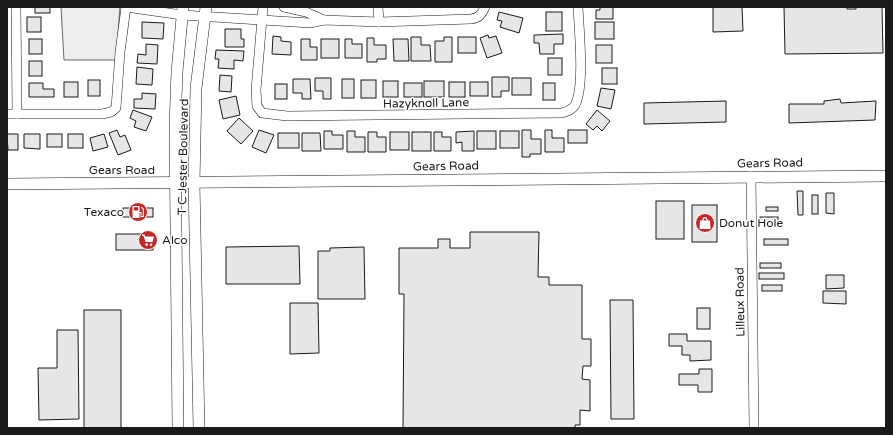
<svg xmlns="http://www.w3.org/2000/svg" width="893" height="435" font-family="'Varela Round',sans-serif">
  <style>
    .built { fill: #ededed; stroke: #6a6a6a }
    .building { fill: #e6e6e6; stroke: #1a1a1a }
    .lines { fill: none; stroke-linecap: round; stroke-linejoin: round }
    .minor-casing { stroke: #1a1a1a; stroke-width: 10 }
    .major-casing { stroke: #1a1a1a; stroke-width: 12 }
    .minor { stroke: #fff; stroke-width: 9 }
    .major { stroke: #fff; stroke-width: 11 }
    .labels { text-anchor: middle; stroke-width: 3; stroke-linejoin: round; paint-order: stroke }
    .street-label { font-size: 12px; fill: #1a1a1a; stroke: #fff }
    .poi-label { font-size: 12px; fill: #1a1a1a; stroke: #fff; text-anchor: start }
  </style>
  <rect width="100%" height="100%" fill="#fff"/>
  <!-- built -->
  <polygon class="built" points="61,7 120,7 116,60 64,60"/>
  <!-- building -->
  <g class="building">
    <rect x="35" y="7" width="15" height="6"/>
    <polygon points="600,7 613,7 613,19 596,19 596,10 600,10"/>
    <polygon points="713,7 742,7 743,31 713,32"/>
    <polygon points="784,7 847,7 847,9 856,9 856,7 882,7 883,53 785,54"/>
    <polygon points="499,12 523,18 519,33 500,27 502,21 497,20"/>
    <rect x="546" y="12" width="16" height="19"/>
    <rect x="27" y="17" width="14" height="15"/>
    <polygon points="142,22 164,23 163,39 142,38"/>
    <rect x="595" y="22" width="19" height="17"/>
    <polygon points="225,29 241,29 241,39 244,39 244,47 225,47"/>
    <polygon points="563,34 563,44 554,44 554,54 540,54 539,43 534,43 534,35"/>
    <polygon points="488,35 489,38 496,36 502,53 487,58 480,38"/>
    <polygon points="273,36 281,37 281,41 291,42 291,55 272,54"/>
    <polygon points="411,37 421,37 421,45 430,45 431,61 411,61"/>
    <polygon points="444,37 452,37 452,62 435,62 435,41 444,41"/>
    <rect x="458" y="37" width="18" height="16"/>
    <polygon points="367,38 374,38 374,45 386,45 386,59 377,59 377,62 367,62"/>
    <rect x="29" y="39" width="13" height="15"/>
    <polygon points="301,39 310,39 310,47 317,47 317,60 301,60"/>
    <rect x="321" y="39" width="18" height="19"/>
    <polygon points="345,39 352,39 352,44 362,44 362,58 345,58"/>
    <polygon points="393,39 408,39 409,61 394,61"/>
    <polygon points="146,44 158,45 157,64 137,63 138,54 146,55"/>
    <rect x="596" y="45" width="16" height="18"/>
    <polygon points="216,50 244,51 243,61 234,60 234,69 218,68 219,59 215,59"/>
    <rect x="548" y="58" width="14" height="17"/>
    <rect x="29" y="61" width="13" height="15"/>
    <polygon points="137,67 153,69 152,85 136,84"/>
    <rect x="602" y="68" width="15" height="16"/>
    <polygon points="220,75 232,76 231,92 219,91"/>
    <polygon points="492,77 509,77 509,91 501,91 501,97 492,97"/>
    <polygon points="315,78 331,78 331,99 323,99 323,91 315,91"/>
    <rect x="512" y="78" width="19" height="17"/>
    <polygon points="293,79 310,79 311,99 302,99 302,93 293,93"/>
    <rect x="342" y="79" width="12" height="19"/>
    <rect x="88" y="80" width="12" height="16"/>
    <rect x="361" y="80" width="15" height="18"/>
    <rect x="383" y="81" width="15" height="16"/>
    <rect x="424" y="81" width="20" height="16"/>
    <rect x="64" y="82" width="14" height="15"/>
    <rect x="449" y="82" width="16" height="15"/>
    <rect x="470" y="82" width="18" height="14"/>
    <polygon points="29,83 43,83 43,89 54,89 54,97 29,97"/>
    <rect x="404" y="83" width="18" height="14"/>
    <rect x="543" y="83" width="12" height="17"/>
    <rect x="275" y="84" width="12" height="15"/>
    <polygon points="601,88 615,90 611,109 597,106"/>
    <polygon points="142,93 156,94 155,109 134,108 134,99 142,99"/>
    <polygon points="236,96 240,115 223,119 219,100"/>
    <polygon points="840,99 841,103 876,101 875,120 789,123 789,104 824,104 824,101"/>
    <polygon points="726,101 726,122 644,124 644,103"/>
    <polygon points="133,110 152,117 146,131 134,127 136,121 130,118"/>
    <polygon points="597,110 610,121 602,131 597,126 593,130 586,124"/>
    <polygon points="239,118 253,131 241,144 227,131"/>
    <polygon points="117,130 120,137 125,135 131,150 118,155 109,133"/>
    <polygon points="259,130 274,135 266,153 252,147"/>
    <polygon points="522,130 531,130 531,139 541,139 541,154 530,154 530,157 522,157"/>
    <polygon points="545,130 552,130 552,138 564,138 564,152 545,152"/>
    <rect x="568" y="130" width="19" height="13"/>
    <polygon points="324,131 332,131 332,135 343,135 343,149 324,149"/>
    <polygon points="347,131 355,131 355,137 365,137 365,152 347,152"/>
    <polygon points="474,131 474,151 462,151 462,142 456,143 456,132"/>
    <rect x="477" y="131" width="19" height="18"/>
    <rect x="500" y="131" width="19" height="17"/>
    <polygon points="368,132 377,132 377,137 386,137 386,152 368,152"/>
    <rect x="390" y="132" width="19" height="18"/>
    <rect x="412" y="132" width="19" height="19"/>
    <polygon points="434,132 442,132 442,137 451,137 451,151 434,151"/>
    <rect x="278" y="133" width="21" height="15"/>
    <polygon points="302,133 320,133 321,151 302,151"/>
    <polygon points="7,134 18,134 18,150 8,150"/>
    <polygon points="24,134 40,134 40,149 24,148"/>
    <rect x="47" y="134" width="15" height="13"/>
    <rect x="68" y="134" width="15" height="14"/>
    <polygon points="104,134 108,147 93,151 90,138"/>
    <polygon points="797,191 803,191 803,215 798,215"/>
    <polygon points="826,193 834,193 834,214 826,213"/>
    <rect x="812" y="195" width="6" height="19"/>
    <rect x="656" y="201" width="28" height="38"/>
    <rect x="692" y="205" width="25" height="37"/>
    <rect x="766" y="207" width="12" height="4"/>
    <rect x="123" y="208" width="30" height="9"/>
    <rect x="760" y="217" width="18" height="5"/>
    <polygon points="470,232 539,232 538,277 549,277 549,285 582,285 582,339 591,339 591,366 583,366 582,379 590,380 590,411 580,410 580,425 575,425 575,428 403,428 404,294 399,294 399,248 438,248 438,239 450,239 450,248 470,248"/>
    <rect x="116" y="234" width="37" height="16"/>
    <rect x="764" y="239" width="24" height="6"/>
    <polygon points="299,246 300,284 226,284 226,247"/>
    <polygon points="364,247 365,299 318,299 318,251 330,251 330,248"/>
    <rect x="760" y="263" width="21" height="5"/>
    <rect x="759" y="273" width="25" height="6"/>
    <polygon points="826,275 844,275 844,288 826,289"/>
    <rect x="762" y="285" width="20" height="6"/>
    <polygon points="823,291 846,291 846,304 823,303"/>
    <polygon points="610,300 633,300 634,419 611,419"/>
    <polygon points="290,303 318,303 319,353 290,354"/>
    <rect x="697" y="308" width="13" height="21"/>
    <rect x="84" y="310" width="37" height="118"/>
    <polygon points="57,330 78,330 79,419 39,420 38,368 57,368"/>
    <polygon points="669,334 687,334 687,341 711,341 711,360 690,361 690,355 682,355 682,346 669,346"/>
    <polygon points="699,369 712,369 712,392 698,392 698,385 679,385 679,374 699,374"/>
  </g>
  <g class="lines">
    <!-- minor casing -->
    <g class="minor-casing">
      <g id="minor">
        <polyline points="16,7 17,114"/>
        <path d="M126,7L182,15L310,23L324,20L379,22L471,19C479,18 482,14 485,7"/>
        <path d="M263,7L256,90L257,106L262,113L287,116L562,113C568,111 572,110 575,105C585,87 579,29 578,7"/>
        <polyline points="284,7 306,12 324,20"/>
        <polyline points="378,7 379,22"/>
        <polyline points="7,114 102,114 111,112 116,108 120,52 126,7"/>
        <polyline points="751,176 754,428"/>
      </g>
    </g>
    <!-- major casing -->
    <g class="major-casing">
      <g id="major">
        <polyline points="7,184 886,176"/>
        <polyline points="178,428 175,125 177,72 183,7"/>
        <polyline points="199,428 194,183 196,88 206,7"/>
      </g>
    </g>
    <!-- minor -->
    <use href="#minor" class="minor"/>
    <!-- major -->
    <use href="#major" class="major"/>
  </g>
  <!-- icons -->
  <defs>
    <g id="fuel-disc" transform="scale(1)"><circle r="9.5" fill="#c62828" stroke="#fff"/><path d="M-5.5-6h7V0h2V4h1.3V-2.5L3-4.5l.8-.8L6-3V5H2.5V1h-1V6h-7ZM-4.2-4.7v3.2H.2V-4.7Z" fill="#fff"/></g>
    <g id="shop-disc" transform="scale(1)"><circle r="9.5" fill="#c62828" stroke="#fff"/><path d="M-5-2.5h2.3a2.7 3.5 0 0 1 5.4 0H5L5.5 6h-11ZM-1.5-2.5h3a1.5 2.3 0 0 0-3 0Z" fill="#fff"/></g>
    <g id="supermarket-disc" transform="scale(1)"><circle r="9.5" fill="#c62828" stroke="#fff"/><path d="M-6-5.5h2.5l.6 2H6L4.5 2H-2.5L-4.4-4H-6ZM-1.5 3.2a1.3 1.3 0 1 0 .1 0ZM3 3.2a1.3 1.3 0 1 0 .1 0Z" fill="#fff"/></g>
  </defs>
  <g fill-rule="evenodd">
    <use href="#fuel-disc" x="138" y="212"/>
    <use href="#shop-disc" x="705" y="223"/>
    <use href="#supermarket-disc" x="148" y="240"/>
  </g>
  <g class="labels">
    <!-- street labels -->
    <g class="street-label">
      <text transform="translate(426 103) rotate(-1)" y="4">Hazyknoll Lane</text>
      <text transform="translate(183 157) rotate(-89)" y="4">T C Jester Boulevard</text>
      <text transform="translate(770 163) rotate(-1)" y="4">Gears Road</text>
      <text transform="translate(446 166) rotate(-1)" y="4">Gears Road</text>
      <text x="122" y="174">Gears Road</text>
      <text transform="translate(740 302) rotate(-91)" y="4">Lilleux Road</text>
    </g>
    <!-- poi labels -->
    <g class="poi-label">
      <text x="124" y="216" text-anchor="end">Texaco</text>
      <text x="719" y="227">Donut Hole</text>
      <text x="162" y="244">Alco</text>
    </g>
  </g>
  <!-- border -->
  <rect width="893" height="435" fill="none" stroke="#1a1a1a" stroke-width="16"/>
</svg>
